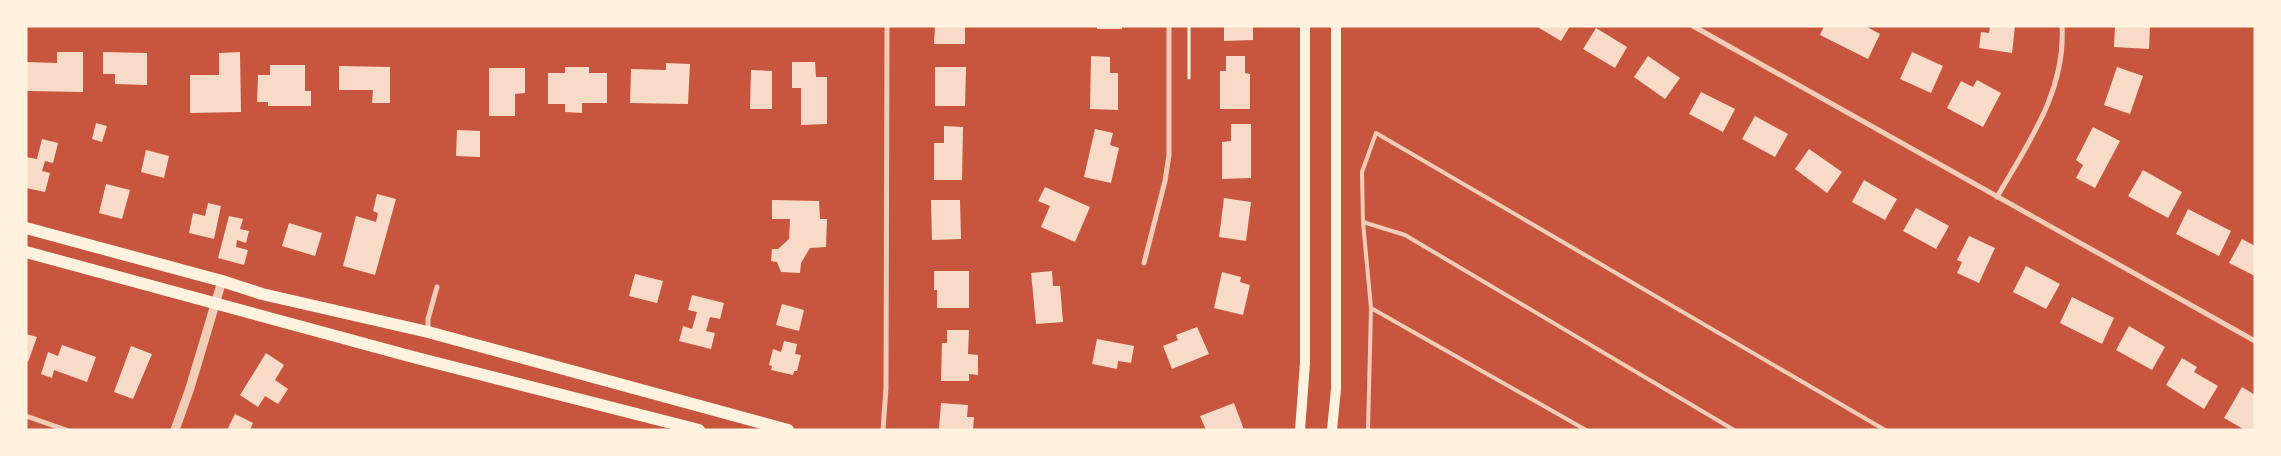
<svg xmlns="http://www.w3.org/2000/svg" width="2281" height="456" font-family="Bitter,serif">
  <style>
    .building { fill: #f7dbc8 }
    .lines { fill: none; stroke-linecap: round; stroke-linejoin: round }
    .path { stroke: #fff3e0; stroke-width: 3 }
    .service { stroke: #f1ccb7; stroke-width: 4 }
    .minor { stroke: #f1ccb7; stroke-width: 5 }
    .tertiary { stroke: #f1ccb7; stroke-width: 9 }
    .secondary { stroke: #fff3e0; stroke-width: 10 }
    .primary { stroke: #fff3e0; stroke-width: 12 }
  </style>
  <rect width="100%" height="100%" fill="#c8553d"/>
  <!-- building -->
  <g class="building">
    <polygon points="935,26 965,26 965,44 934,44"/>
    <rect x="1097" y="26" width="25" height="3"/>
    <polygon points="1224,26 1253,26 1253,40 1224,41"/>
    <polygon points="1536,26 1570,26 1561,41"/>
    <polygon points="1824,26 1865,26 1880,34 1868,59 1820,35"/>
    <polygon points="1990,26 2015,26 2012,53 1979,48 1981,32 1989,33"/>
    <polygon points="2115,26 2150,26 2149,49 2114,47"/>
    <polygon points="1596,28 1627,47 1615,68 1583,49"/>
    <polygon points="57,52 83,52 83,92 26,91 26,62 57,63"/>
    <polygon points="103,52 147,53 147,85 115,84 115,74 103,74"/>
    <polygon points="240,52 241,112 190,113 190,75 219,75 219,53"/>
    <polygon points="1912,52 1943,66 1931,93 1900,79"/>
    <polygon points="1091,56 1110,57 1110,73 1118,73 1118,110 1090,109"/>
    <polygon points="1226,56 1245,56 1245,73 1250,74 1250,109 1220,109 1220,71 1226,71"/>
    <polygon points="1648,56 1680,78 1665,99 1634,77"/>
    <polygon points="792,62 815,62 816,77 827,77 827,124 801,125 801,88 792,88"/>
    <polygon points="666,63 690,64 688,104 630,103 631,69 666,70"/>
    <polygon points="270,65 305,65 305,91 311,91 311,106 268,106 268,102 257,102 258,75 270,75"/>
    <polygon points="339,66 390,67 390,103 372,103 373,90 339,90"/>
    <polygon points="565,67 589,67 589,73 607,73 607,103 582,103 582,113 565,112 565,104 548,104 548,73 565,73"/>
    <polygon points="935,67 966,67 965,106 935,106"/>
    <polygon points="2117,67 2143,76 2130,114 2104,105"/>
    <polygon points="489,68 525,68 525,93 515,94 515,116 489,116"/>
    <polygon points="751,70 772,71 772,109 750,109"/>
    <polygon points="1977,80 2001,93 1983,127 1947,108 1961,81 1973,87"/>
    <polygon points="1701,92 1735,109 1723,132 1689,114"/>
    <polygon points="1755,116 1788,134 1775,157 1742,139"/>
    <polygon points="96,123 107,126 102,142 92,139"/>
    <polygon points="1231,124 1251,124 1251,178 1222,179 1222,142 1231,141"/>
    <polygon points="944,126 963,127 962,180 934,180 934,143 944,143"/>
    <polygon points="2093,127 2120,141 2095,188 2076,178 2083,165 2076,160"/>
    <polygon points="1095,129 1113,133 1110,145 1119,148 1111,183 1084,177"/>
    <polygon points="457,130 480,131 480,157 456,156"/>
    <polygon points="42,139 58,143 53,163 45,161 42,171 50,173 45,192 26,188 26,157 37,159"/>
    <polygon points="1809,149 1842,172 1827,193 1795,169"/>
    <polygon points="146,150 169,156 164,178 141,172"/>
    <polygon points="2143,170 2182,192 2168,218 2128,196"/>
    <polygon points="1864,180 1897,199 1885,220 1852,202"/>
    <polygon points="106,184 130,190 122,219 99,213"/>
    <polygon points="1045,187 1090,207 1075,242 1041,227 1050,206 1038,201"/>
    <polygon points="377,194 396,199 375,275 343,266 356,216 376,222 378,213 373,211"/>
    <polygon points="1224,198 1251,202 1246,241 1219,237"/>
    <polygon points="772,200 819,201 820,219 827,219 826,247 810,248 801,263 800,273 781,272 777,262 771,261 772,249 778,249 789,239 790,219 772,219"/>
    <polygon points="931,200 960,200 961,239 932,240"/>
    <polygon points="208,203 221,206 214,239 189,233 193,213 205,216"/>
    <polygon points="1916,208 1949,226 1936,249 1903,231"/>
    <polygon points="2188,209 2231,231 2219,256 2176,234"/>
    <polygon points="229,216 243,219 240,229 249,231 246,243 237,240 236,247 248,250 244,265 218,258"/>
    <polygon points="289,223 322,233 315,256 282,246"/>
    <polygon points="1969,236 1995,248 1979,283 1957,273 1962,262 1957,260"/>
    <polygon points="2242,239 2255,246 2255,276 2229,263"/>
    <polygon points="2026,266 2060,284 2046,309 2013,292"/>
    <polygon points="934,271 969,271 969,308 937,308 937,290 934,290"/>
    <polygon points="1052,271 1053,286 1060,286 1063,322 1036,324 1031,273"/>
    <polygon points="1222,272 1241,277 1240,282 1250,285 1243,315 1214,308"/>
    <polygon points="635,274 663,281 657,303 629,296"/>
    <polygon points="692,295 724,303 720,319 710,317 706,331 715,333 711,349 679,341 683,326 692,329 697,312 688,310"/>
    <polygon points="2072,297 2114,318 2102,344 2060,323"/>
    <polygon points="782,304 804,310 799,331 776,325"/>
    <polygon points="2129,326 2165,347 2152,370 2116,350"/>
    <polygon points="1197,327 1209,354 1172,369 1163,346 1178,340 1176,335"/>
    <polygon points="947,330 969,330 968,354 978,355 978,375 969,374 969,381 941,381 942,343 947,343"/>
    <polygon points="26,334 37,337 28,362 26,361"/>
    <polygon points="1097,339 1134,346 1131,363 1118,361 1117,369 1092,364"/>
    <polygon points="784,341 797,344 795,354 801,355 797,371 794,371 793,375 771,370 772,366 769,365 773,349 781,352"/>
    <polygon points="62,345 96,357 87,382 54,370 52,378 41,374 48,352 58,356"/>
    <polygon points="131,346 152,354 133,399 114,392"/>
    <polygon points="266,353 284,365 275,380 288,389 278,404 265,396 258,407 240,395"/>
    <polygon points="2182,358 2197,367 2194,372 2218,386 2204,409 2166,385"/>
    <polygon points="2242,387 2255,395 2255,430 2245,430 2224,418"/>
    <polygon points="941,403 968,405 967,417 974,417 973,430 939,429"/>
    <polygon points="1234,403 1244,430 1206,430 1200,416"/>
    <polygon points="235,414 253,423 250,430 227,430"/>
  </g>
  <g class="lines">
    <!-- path -->
    <polyline class="path" points="1189,26 1189,78"/>
    <!-- service -->
    <g class="service">
      <polyline points="1363,222 1405,235 1734,430"/>
      <polyline points="1371,308 1586,430"/>
      <polyline points="1368,430 1371,308 1363,222 1362,172 1376,133 1885,430"/>
    </g>
    <!-- minor -->
    <g class="minor">
      <polyline points="1693,26 2255,341"/>
      <path d="M1997,197C2028,143 2066,91 2062,26"/>
      <polyline points="1144,263 1165,181 1169,155 1169,26"/>
      <polyline points="428,332 428,319 437,287"/>
      <polyline points="26,416 66,430"/>
      <polyline points="883,430 886,388 887,26"/>
    </g>
    <!-- tertiary -->
    <polyline class="tertiary" points="175,430 190,388 222,281"/>
    <!-- secondary -->
    <g class="secondary">
      <polyline points="1300,430 1305,363 1305,26"/>
      <polyline points="1332,430 1336,389 1336,26"/>
    </g>
    <!-- primary -->
    <g class="primary">
      <polyline points="26,228 222,281 262,294 428,332 788,430"/>
      <polyline points="26,252 413,357 699,430"/>
    </g>
  </g>
  <!-- border -->
  <rect width="2281" height="456" fill="none" stroke="#fff3e0" stroke-width="55"/>
</svg>
